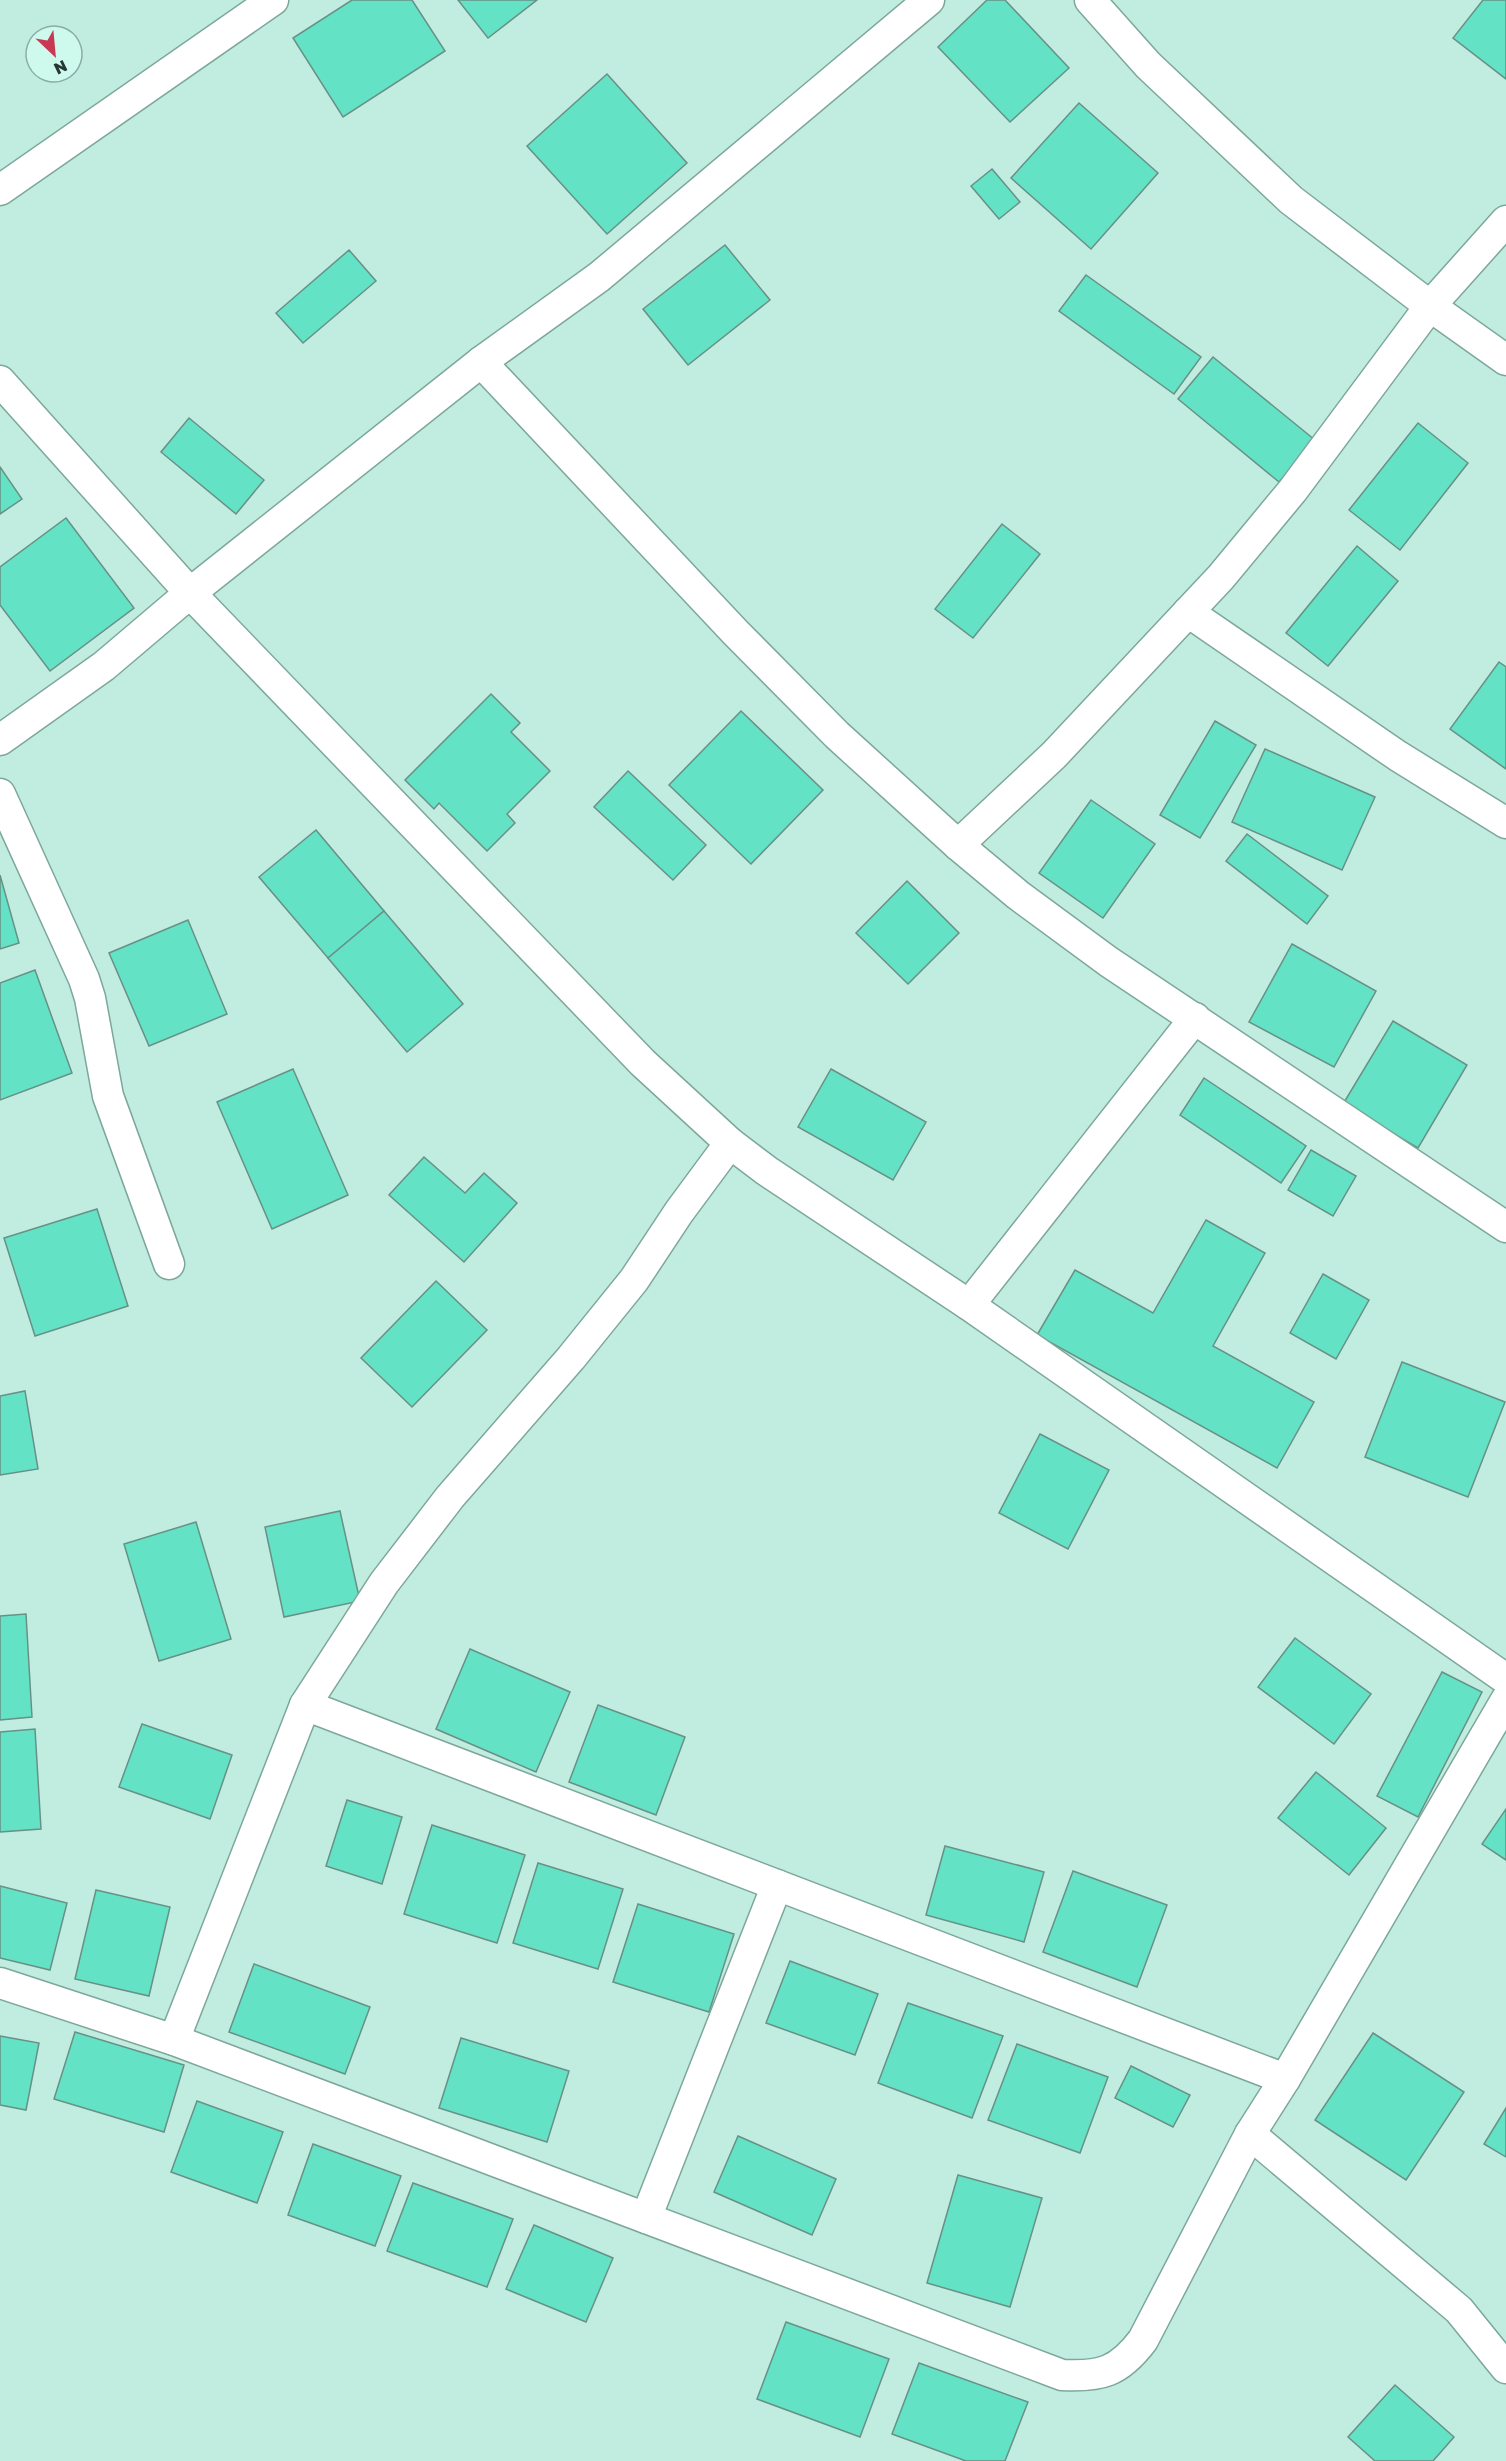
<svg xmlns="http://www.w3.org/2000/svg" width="1506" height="2461" font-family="'Golos Text',sans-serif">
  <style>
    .building { fill: #63e2c6; stroke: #689186; stroke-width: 1.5 }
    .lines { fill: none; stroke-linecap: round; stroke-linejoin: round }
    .minor-casing { stroke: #7da79b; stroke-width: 33 }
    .minor { stroke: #fff; stroke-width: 30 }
  </style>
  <rect width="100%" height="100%" fill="#c1ede1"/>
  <!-- building -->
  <g class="building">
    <polygon points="352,0 412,0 445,51 343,117 293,38"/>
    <polygon points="458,0 537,0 488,38"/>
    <polygon points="987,0 1005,0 1069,68 1010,122 938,47"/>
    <polygon points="1483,0 1506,0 1506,79 1453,38"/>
    <polygon points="607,74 687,163 607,234 527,146"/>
    <polygon points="1079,103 1158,173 1091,249 1011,178"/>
    <polygon points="992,169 1020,202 999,219 971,186"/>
    <polygon points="725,245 770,300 688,365 643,309"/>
    <polygon points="349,250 376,281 303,343 276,313"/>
    <polygon points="1086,275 1201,357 1174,394 1059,311"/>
    <polygon points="1213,357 1315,440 1279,482 1178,399"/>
    <polygon points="189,418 264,480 236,514 161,452"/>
    <polygon points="1418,423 1468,463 1400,550 1349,510"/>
    <polygon points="0,467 22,499 0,514"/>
    <polygon points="66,518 134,608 50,671 0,605 0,567"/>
    <polygon points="1002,524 1040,554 973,638 935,609"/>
    <polygon points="1357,546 1398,581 1328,666 1286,633"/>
    <polygon points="1499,662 1506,667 1506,769 1450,729"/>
    <polygon points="491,694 520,723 511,732 550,771 507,814 515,823 487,851 439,803 434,809 405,780"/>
    <polygon points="741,711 823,790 751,864 669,785"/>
    <polygon points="1215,721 1256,745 1200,838 1160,815"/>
    <polygon points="1265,749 1375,797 1342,870 1232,822"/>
    <polygon points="628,771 706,845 673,880 594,807"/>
    <polygon points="1091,800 1155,844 1103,918 1039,873"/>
    <polygon points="316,830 384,911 328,958 259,877"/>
    <polygon points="1247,834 1328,896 1307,924 1226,861"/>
    <polygon points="0,875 19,943 0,949"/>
    <polygon points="907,881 959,933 908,984 856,933"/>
    <polygon points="384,911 463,1004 407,1052 328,958"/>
    <polygon points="188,920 227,1014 149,1046 109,953"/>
    <polygon points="1292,944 1376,991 1334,1067 1249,1022"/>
    <polygon points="35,970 72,1073 0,1100 0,983"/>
    <polygon points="1393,1021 1467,1065 1418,1148 1343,1104"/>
    <polygon points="293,1069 348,1195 272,1229 217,1102"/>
    <polygon points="831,1069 926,1122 893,1180 798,1127"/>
    <polygon points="1204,1078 1306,1146 1281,1183 1180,1115"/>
    <polygon points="1311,1150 1356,1176 1333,1216 1288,1190"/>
    <polygon points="424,1157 465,1193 484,1173 517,1203 464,1262 389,1195"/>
    <polygon points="97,1209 128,1306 35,1336 4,1238"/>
    <polygon points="1206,1220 1265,1253 1213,1346 1314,1402 1277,1468 1037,1335 1075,1270 1153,1313"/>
    <polygon points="1323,1274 1369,1300 1336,1359 1290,1333"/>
    <polygon points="436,1281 487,1330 412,1407 361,1358"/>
    <polygon points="1402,1362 1505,1402 1468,1497 1365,1457"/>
    <polygon points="25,1391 38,1469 0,1475 0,1396"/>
    <polygon points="1040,1434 1109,1470 1068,1549 999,1513"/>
    <polygon points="340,1511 360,1601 284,1617 265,1527"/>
    <polygon points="196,1522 231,1639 159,1661 124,1544"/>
    <polygon points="26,1614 32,1717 0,1720 0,1616"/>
    <polygon points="1295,1638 1371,1694 1334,1744 1258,1687"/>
    <polygon points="470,1649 570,1692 536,1772 436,1729"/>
    <polygon points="1442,1672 1482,1692 1418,1817 1377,1796"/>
    <polygon points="598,1705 685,1737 656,1815 569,1782"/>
    <polygon points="142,1724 232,1755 210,1819 119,1787"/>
    <polygon points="35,1729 41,1829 0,1832 0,1732"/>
    <polygon points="1316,1772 1386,1828 1349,1875 1278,1818"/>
    <polygon points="347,1800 402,1817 382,1884 326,1866"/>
    <polygon points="1506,1809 1506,1860 1482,1844"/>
    <polygon points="432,1825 525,1855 497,1943 404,1914"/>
    <polygon points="945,1846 1044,1872 1024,1942 926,1915"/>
    <polygon points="538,1863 623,1889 598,1969 513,1943"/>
    <polygon points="1073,1871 1167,1905 1137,1987 1043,1952"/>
    <polygon points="0,1886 67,1903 50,1970 0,1958"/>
    <polygon points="96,1890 170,1907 149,1996 75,1979"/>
    <polygon points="638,1904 734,1934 709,2012 613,1982"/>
    <polygon points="790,1961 878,1994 855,2055 766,2023"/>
    <polygon points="254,1964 370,2007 345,2074 229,2032"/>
    <polygon points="908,2003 1003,2036 972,2118 878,2083"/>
    <polygon points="75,2032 184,2065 164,2132 54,2099"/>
    <polygon points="1373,2033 1464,2092 1406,2180 1315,2120"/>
    <polygon points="0,2036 39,2043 26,2110 0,2105"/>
    <polygon points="461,2038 569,2071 547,2142 439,2108"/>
    <polygon points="1017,2044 1108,2077 1080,2153 988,2120"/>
    <polygon points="1131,2066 1190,2095 1173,2127 1115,2098"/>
    <polygon points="197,2101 283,2132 257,2203 171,2172"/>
    <polygon points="1506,2108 1506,2157 1484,2144"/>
    <polygon points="738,2136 836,2179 812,2235 714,2192"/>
    <polygon points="313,2144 401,2176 375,2246 288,2215"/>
    <polygon points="958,2175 1042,2198 1010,2307 927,2283"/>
    <polygon points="413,2183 513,2219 487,2287 387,2251"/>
    <polygon points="534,2225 613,2258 586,2322 506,2289"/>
    <polygon points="786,2322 889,2359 860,2437 757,2399"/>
    <polygon points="919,2363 1028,2402 1005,2461 966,2461 892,2434"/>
    <polygon points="1395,2385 1454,2437 1433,2461 1375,2461 1348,2437"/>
  </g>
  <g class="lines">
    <!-- minor casing -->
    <g class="minor-casing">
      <g id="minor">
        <polyline points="1090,0 1148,65 1291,200 1430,306 1506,360"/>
        <polyline points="0,190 273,0"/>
        <polyline points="481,362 736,633 837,735 958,845 1018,895 1109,962 1506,1227"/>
        <polyline points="0,381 190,593 643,1063 730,1143 767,1171 969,1305 1506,1679"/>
        <polyline points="1188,612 1398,756 1506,823"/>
        <polyline points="0,740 104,666 190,593 481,362 599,277 929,0"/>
        <polyline points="0,794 84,979 90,998 108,1096 169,1264"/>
        <polyline points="958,845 1054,755 1221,577 1293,490 1430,306 1506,221"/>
        <polyline points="969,1305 1195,1018"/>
        <polyline points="305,1705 1285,2079"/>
        <path d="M0,1983L174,2040L1062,2375C1101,2377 1119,2372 1143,2340L1250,2134L1285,2079L1506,1700"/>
        <polyline points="174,2040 305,1705 384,1583 450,1497 571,1358 634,1280 679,1212 730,1143"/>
        <polyline points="1250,2134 1459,2310 1506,2368"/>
        <polyline points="646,2218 777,1885"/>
      </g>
    </g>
    <!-- minor -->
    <use href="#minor" class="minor"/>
  </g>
  <!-- north arrow -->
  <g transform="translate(54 54) rotate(154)"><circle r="28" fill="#cefaee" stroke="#8baca4" stroke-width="1.5"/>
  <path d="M0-4.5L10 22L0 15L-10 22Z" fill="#c93954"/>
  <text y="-9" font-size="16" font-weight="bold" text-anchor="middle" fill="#273834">N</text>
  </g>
</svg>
